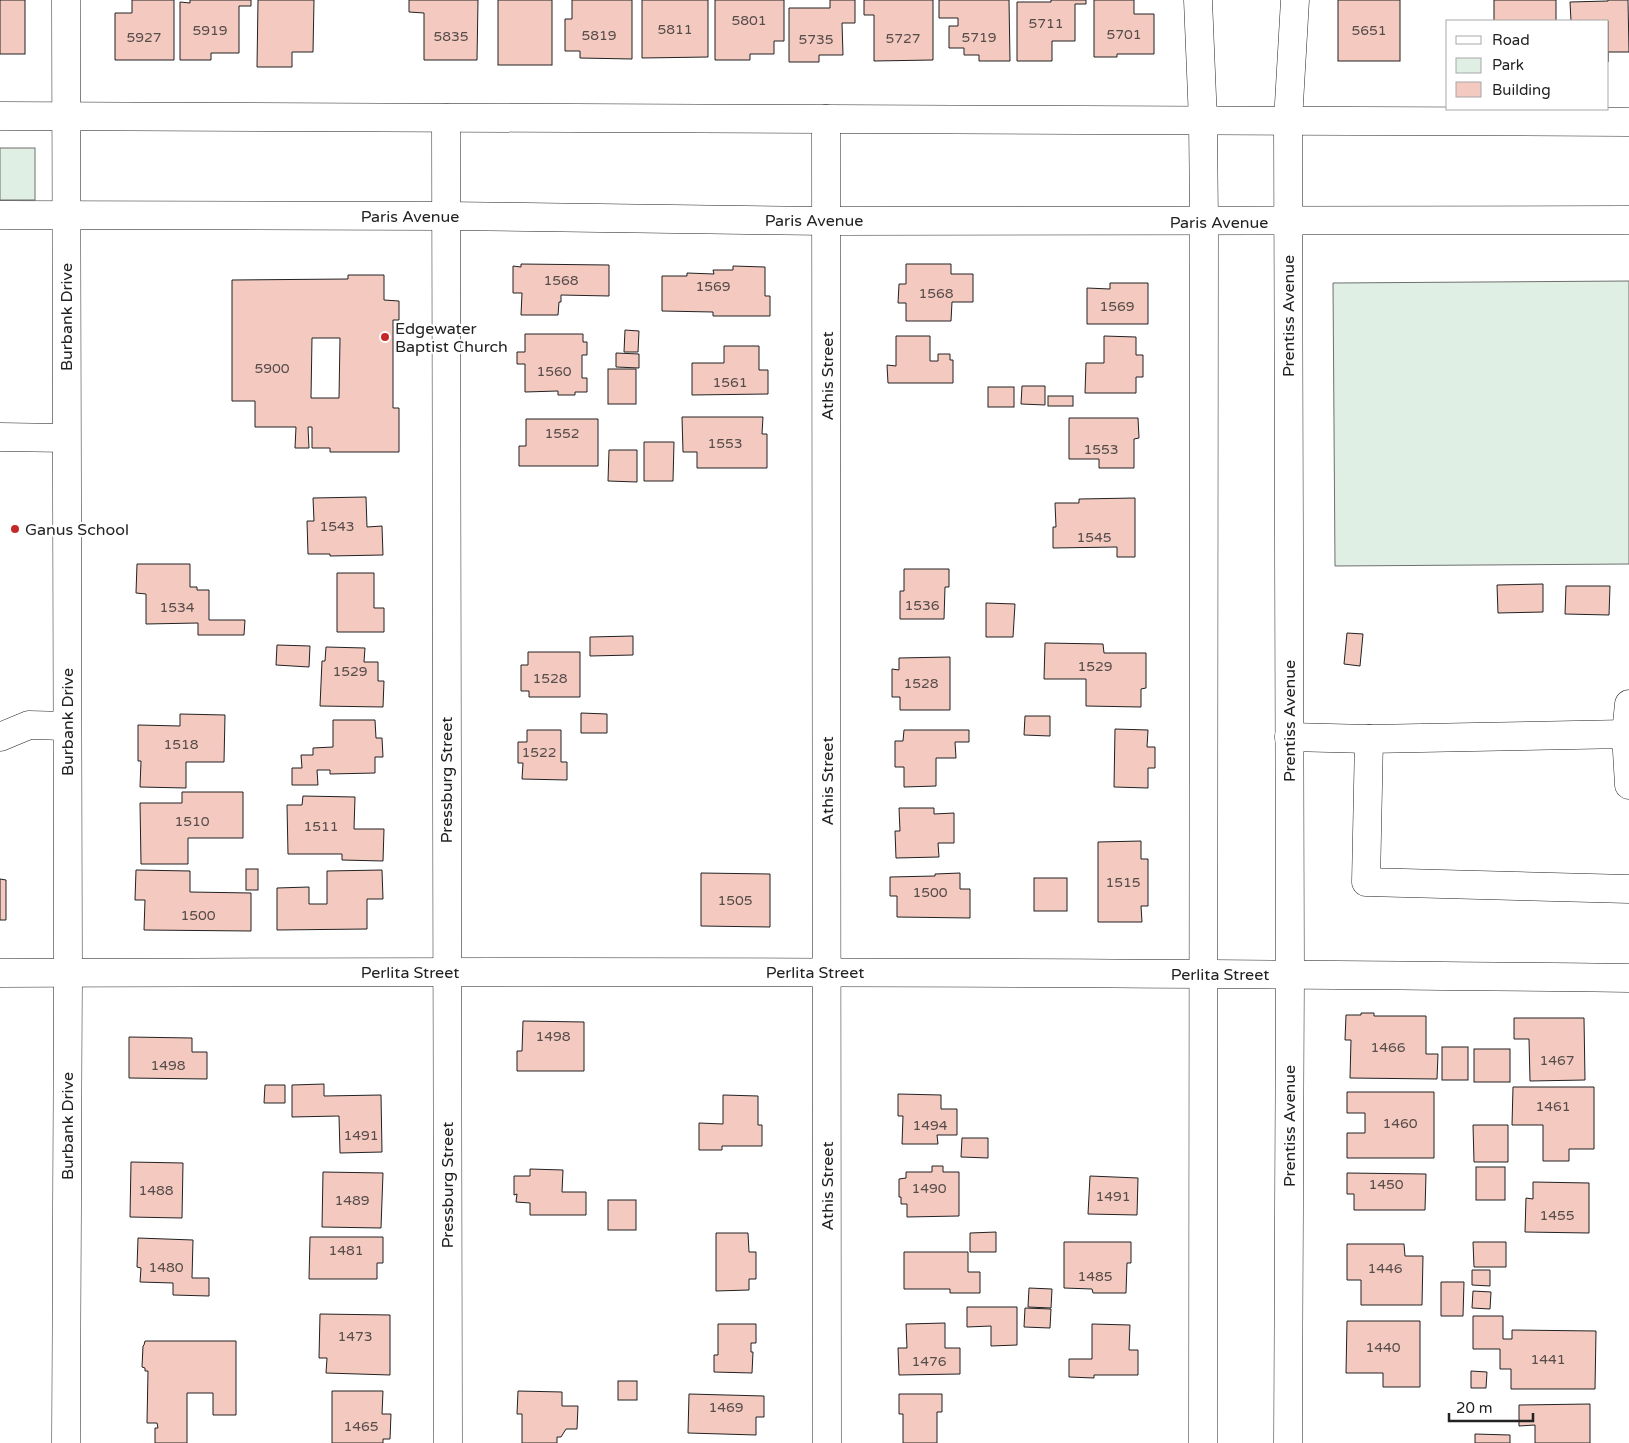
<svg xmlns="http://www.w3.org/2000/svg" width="1629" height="1443" font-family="'Varela Round',sans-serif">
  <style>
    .green { fill: #e0efe3; stroke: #6f6f6f }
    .building { fill: #f3c9c0; stroke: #222; fill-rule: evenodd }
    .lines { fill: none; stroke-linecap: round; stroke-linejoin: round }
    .minor-casing { stroke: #222; stroke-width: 29 }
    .minor { stroke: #fff; stroke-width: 28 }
    .poi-dot { fill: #c62828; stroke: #fff; stroke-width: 2 }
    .labels { text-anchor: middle; stroke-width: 4; stroke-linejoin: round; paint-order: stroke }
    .number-label { font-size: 14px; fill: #564c4a }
    .street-label { font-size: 16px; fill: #222; stroke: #fff }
    .poi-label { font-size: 16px; fill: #222; stroke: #fff; text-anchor: start }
  </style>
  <rect width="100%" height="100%" fill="#fff"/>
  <!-- green -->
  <g class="green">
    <rect x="0" y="148" width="35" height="52"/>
    <polygon points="1629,281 1629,564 1335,566 1333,283"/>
  </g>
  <!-- building -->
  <g class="building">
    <rect x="0" y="0" width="25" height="54"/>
    <polygon points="132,0 174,0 174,60 115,60 115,13 132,13"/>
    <polygon points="190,0 251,0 251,6 239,6 239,53 211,53 211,60 180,60 180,2 190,3"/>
    <polygon points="258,0 314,0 313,52 292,52 292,67 257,67"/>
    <polygon points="409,0 478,0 477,60 424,60 424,13 409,12"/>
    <rect x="498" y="0" width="54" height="65"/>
    <polygon points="572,0 632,0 632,59 580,58 580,51 565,51 565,19 572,19"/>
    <polygon points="642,0 708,0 708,57 642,58"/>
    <polygon points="715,0 784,0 784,41 774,41 774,54 750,54 750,60 715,60"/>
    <polygon points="830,0 855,0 855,23 842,23 843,55 819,55 819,62 789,62 789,8 830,8"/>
    <polygon points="864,0 933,0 933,60 874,61 874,15 864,15"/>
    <polygon points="939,0 1009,0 1010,61 979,61 979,55 964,55 964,48 949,48 949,26 958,26 958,18 939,18"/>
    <polygon points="1051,0 1086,0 1086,4 1075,4 1075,41 1052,41 1052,61 1017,61 1017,2 1051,2"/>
    <polygon points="1094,0 1134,0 1134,14 1154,14 1154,54 1117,54 1117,57 1094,57"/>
    <rect x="1338" y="0" width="62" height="61"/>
    <rect x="1494" y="0" width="62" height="21"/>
    <polygon points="1608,0 1628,0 1629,52 1608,52 1608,62 1608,21 1571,21 1570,2 1608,1"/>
    <polygon points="521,264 609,265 609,296 561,295 561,302 559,302 558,315 521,315 522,293 513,293 513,266 521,267"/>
    <polygon points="906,264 951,264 951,274 973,274 973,302 952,302 951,321 906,321 906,303 898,303 899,284 906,284"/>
    <polygon points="733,266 765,267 765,296 770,296 770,316 713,316 713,312 662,311 662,276 687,276 687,273 714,274 713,270 733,270"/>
    <path d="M348,275H384V300L399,301V320H393V408H399V452H330V448H312V427H308L309,448H295L296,427H255V401H232V280L348,279ZM312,338H340L339,398H311Z"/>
    <polygon points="1110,283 1148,283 1148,324 1087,324 1087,288 1110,289"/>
    <polygon points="625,330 639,331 638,352 624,352"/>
    <polygon points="525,334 583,334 583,342 587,342 587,355 582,355 582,378 587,378 587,392 575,392 575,395 558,395 558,391 525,392 525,364 517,364 517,352 525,352"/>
    <polygon points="896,336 930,336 930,361 938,361 938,354 950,354 950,360 953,360 953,383 888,383 887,365 896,366"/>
    <polygon points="1104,336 1136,337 1136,355 1143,355 1143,377 1136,377 1136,393 1085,393 1086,363 1104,363"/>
    <polygon points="724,346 759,346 759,370 768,370 768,394 692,395 692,363 724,363"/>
    <polygon points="616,353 639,354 639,368 616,367"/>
    <rect x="608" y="369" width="28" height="35"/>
    <polygon points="1022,386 1045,386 1045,405 1021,404"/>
    <rect x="988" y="387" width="26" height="20"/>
    <rect x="1048" y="396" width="25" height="10"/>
    <polygon points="682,417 763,417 762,434 767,434 767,468 697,468 697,452 683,452"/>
    <polygon points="1069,418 1138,418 1139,438 1134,439 1134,468 1099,468 1099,459 1069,459"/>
    <polygon points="526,419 598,419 598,466 519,466 519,446 526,446"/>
    <polygon points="644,442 674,442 673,481 644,481"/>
    <polygon points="609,450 637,450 637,482 608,481"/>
    <polygon points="366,497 367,527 382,526 383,555 330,556 330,554 308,554 307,521 314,521 313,498"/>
    <polygon points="1135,498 1135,557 1117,557 1117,547 1053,548 1053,527 1056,527 1055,503 1079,503 1079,499"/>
    <polygon points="137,564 190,564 190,587 197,587 197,590 209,590 209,620 245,620 244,635 198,635 198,623 146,624 146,594 136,593"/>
    <polygon points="904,569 949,569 949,587 945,587 944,619 900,619 900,591 904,591"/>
    <polygon points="337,573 374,573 374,608 384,608 384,632 337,632"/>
    <polygon points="1543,584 1543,612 1498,613 1497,585"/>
    <polygon points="1566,586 1610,586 1609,615 1565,614"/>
    <polygon points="986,603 1015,604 1013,637 986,637"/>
    <polygon points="1347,633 1363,634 1360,666 1344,664"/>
    <polygon points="633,636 633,655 590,656 590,637"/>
    <polygon points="1045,643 1103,644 1104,653 1146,653 1146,688 1141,689 1141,707 1086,706 1086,679 1044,679"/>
    <polygon points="277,645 310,646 309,667 276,665"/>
    <polygon points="326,647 365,648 364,662 378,662 378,681 384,681 383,707 320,706 322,661 325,661"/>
    <polygon points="528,652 580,652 580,697 529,697 529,691 521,691 521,665 528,665"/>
    <polygon points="950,657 950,710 900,710 900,697 892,697 892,669 899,670 899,658"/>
    <polygon points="581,713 607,714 607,733 581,733"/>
    <polygon points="180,714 225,715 224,762 186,762 186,788 140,787 141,761 138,761 138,725 180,726"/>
    <polygon points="1025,716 1050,716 1050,736 1024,735"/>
    <polygon points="333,720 375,720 376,738 382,738 383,757 375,757 375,773 330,774 330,770 317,770 318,785 292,785 292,768 302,768 301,755 313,755 313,748 333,747"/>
    <polygon points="1115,729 1148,730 1147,747 1155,747 1155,768 1148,768 1148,788 1114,787"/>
    <polygon points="527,730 561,730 561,762 567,762 567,780 522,779 523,763 518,763 518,742 527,742"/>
    <polygon points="904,730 969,730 969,742 955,742 956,758 936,758 936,786 904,787 904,767 895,767 895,741 903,741"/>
    <polygon points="182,792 243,792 243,838 188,838 188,864 141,864 140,803 182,803"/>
    <polygon points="303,796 355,797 354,829 384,829 383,861 342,860 342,854 288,854 287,805 302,805"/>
    <polygon points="899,808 934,808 934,814 954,813 954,843 938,843 939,857 896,858 895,831 900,831"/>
    <polygon points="1141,841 1141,859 1148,859 1148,906 1141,906 1142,922 1098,922 1098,842"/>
    <rect x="246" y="869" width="12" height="21"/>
    <polygon points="136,870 190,871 190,892 251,893 251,931 144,930 145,900 135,900"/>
    <polygon points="382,870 383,899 367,899 367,929 277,930 277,888 309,887 309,904 327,904 327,871"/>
    <polygon points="701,873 770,874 770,927 701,926"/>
    <polygon points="960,873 960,889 970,889 970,918 897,917 897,896 890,896 890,877 935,876 935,874"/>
    <rect x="1034" y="878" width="33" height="33"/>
    <polygon points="0,879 6,880 6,920 0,920"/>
    <polygon points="1361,1013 1374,1013 1374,1016 1426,1016 1426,1054 1438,1054 1437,1079 1350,1078 1351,1040 1345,1040 1346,1015 1361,1015"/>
    <polygon points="1514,1018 1584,1018 1585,1080 1530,1081 1529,1039 1514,1039"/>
    <polygon points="523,1021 584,1022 584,1071 517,1071 517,1051 522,1051"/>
    <polygon points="129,1037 192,1038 192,1052 207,1052 207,1079 129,1078"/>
    <rect x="1442" y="1047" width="26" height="33"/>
    <rect x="1474" y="1049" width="36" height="33"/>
    <polygon points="324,1084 324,1096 381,1095 382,1152 340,1153 339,1116 292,1117 292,1085"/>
    <polygon points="265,1085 285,1085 285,1103 264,1103"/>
    <polygon points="1513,1087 1594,1087 1594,1149 1569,1149 1569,1161 1543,1161 1543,1125 1512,1125"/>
    <polygon points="1347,1092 1434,1092 1434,1158 1347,1158 1347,1133 1365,1133 1365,1113 1347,1113"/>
    <polygon points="898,1094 941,1095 941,1109 957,1109 957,1135 937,1135 938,1144 902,1144 903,1116 898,1116"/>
    <polygon points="723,1095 758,1096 758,1125 762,1125 762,1146 722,1146 722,1150 699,1150 699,1123 723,1124"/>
    <polygon points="1473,1125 1508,1125 1508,1162 1474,1162"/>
    <polygon points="962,1138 988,1138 988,1158 961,1157"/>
    <polygon points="131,1162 183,1163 182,1218 130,1217"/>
    <polygon points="932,1166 943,1166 943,1172 959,1172 959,1216 907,1217 907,1204 901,1204 901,1197 899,1197 899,1179 906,1178 906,1172 932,1172"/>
    <rect x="1476" y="1167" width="29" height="33"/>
    <polygon points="530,1169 563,1170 562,1192 586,1192 586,1215 530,1215 530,1203 516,1202 517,1194 514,1195 514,1176 530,1176"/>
    <polygon points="323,1172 383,1173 381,1228 322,1227"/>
    <polygon points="1347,1173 1426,1174 1425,1210 1354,1210 1354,1194 1347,1194"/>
    <polygon points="1090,1176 1138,1178 1137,1215 1088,1214"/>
    <polygon points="1533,1182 1589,1183 1589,1233 1525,1232 1526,1198 1533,1199"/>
    <rect x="608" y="1200" width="28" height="30"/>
    <polygon points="996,1232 996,1252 970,1252 970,1233"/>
    <polygon points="716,1233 748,1233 749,1252 756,1252 756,1279 749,1279 749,1290 716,1291"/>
    <polygon points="310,1237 383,1237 383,1263 377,1263 377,1279 309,1279"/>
    <polygon points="138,1238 193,1240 192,1278 209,1278 209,1296 173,1295 173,1283 140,1282 141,1268 137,1267"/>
    <polygon points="1064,1242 1131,1242 1131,1263 1127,1263 1126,1293 1093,1293 1092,1289 1064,1288"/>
    <polygon points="1473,1242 1506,1242 1506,1267 1474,1267"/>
    <polygon points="1347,1244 1404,1244 1405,1256 1423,1256 1422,1305 1361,1305 1361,1280 1347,1280"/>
    <polygon points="904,1252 968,1252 968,1272 980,1272 980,1293 950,1293 950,1289 904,1289"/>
    <polygon points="1472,1270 1490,1270 1490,1286 1472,1285"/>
    <polygon points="1441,1282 1464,1282 1463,1316 1441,1316"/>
    <polygon points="1029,1288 1052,1289 1051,1308 1028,1307"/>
    <polygon points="1473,1291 1491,1292 1490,1309 1472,1308"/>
    <polygon points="967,1307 1017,1307 1017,1345 991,1346 991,1326 967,1327"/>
    <polygon points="1025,1308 1051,1309 1050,1328 1024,1327"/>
    <polygon points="320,1314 390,1315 390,1375 326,1373 327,1358 319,1358"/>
    <polygon points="1473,1316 1503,1316 1503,1339 1512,1339 1512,1330 1596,1331 1595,1389 1511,1389 1511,1369 1500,1369 1500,1349 1473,1349"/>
    <polygon points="1347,1321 1420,1321 1420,1387 1383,1387 1383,1373 1346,1373"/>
    <polygon points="945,1323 945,1348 960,1348 960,1374 899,1375 898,1348 907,1348 906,1324"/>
    <polygon points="718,1324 756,1324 756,1343 751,1343 751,1352 753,1352 752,1373 714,1372 714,1355 718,1355"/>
    <polygon points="1092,1324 1130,1325 1129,1350 1138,1350 1138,1375 1094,1375 1094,1378 1069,1377 1069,1359 1092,1359"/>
    <polygon points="145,1341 236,1341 236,1415 213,1415 213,1393 187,1393 187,1443 155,1443 155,1428 158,1428 157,1423 147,1423 148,1371 145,1371 145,1368 142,1367 143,1346 144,1345"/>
    <polygon points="1471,1371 1487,1372 1486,1388 1471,1388"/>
    <rect x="618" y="1381" width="19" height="19"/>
    <polygon points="332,1391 383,1391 382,1414 391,1414 390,1439 383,1439 383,1443 332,1443"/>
    <polygon points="518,1391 562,1392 562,1406 578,1406 577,1429 566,1429 561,1437 557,1437 557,1443 522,1443 522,1414 517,1414"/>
    <polygon points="689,1394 764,1396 764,1417 756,1417 756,1435 688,1433"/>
    <polygon points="899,1394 942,1394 942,1412 937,1412 937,1443 903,1443 903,1414 899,1414"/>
    <polygon points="1590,1404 1590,1443 1535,1443 1535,1425 1519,1426 1519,1405"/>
    <polygon points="1475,1434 1510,1435 1510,1443 1475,1443"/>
  </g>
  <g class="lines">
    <!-- minor casing -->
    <g class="minor-casing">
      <g id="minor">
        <polyline points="1198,0 1203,121 1204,222 1203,1443"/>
        <polyline points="0,116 1629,122"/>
        <polyline points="446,118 448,1443"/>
        <polyline points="826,119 827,1443"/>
        <polyline points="0,215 446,216 826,221 1629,220"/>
        <polyline points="0,437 66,438"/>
        <polyline points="1626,734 1629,704"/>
        <polyline points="0,737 29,725 67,726"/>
        <polyline points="1289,737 1369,739 1626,734 1629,785"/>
        <polyline points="1369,739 1366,882 1629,889"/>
        <path d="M0,973C543,971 1086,971 1629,978"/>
        <polyline points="66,1443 68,973 66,0"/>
        <polyline points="1288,1443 1290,974 1288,121 1295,0"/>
      </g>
    </g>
    <!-- minor -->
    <use href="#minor" class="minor"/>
  </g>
  <!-- markers -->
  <g class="poi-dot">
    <circle cx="385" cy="337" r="5"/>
    <circle cx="15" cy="529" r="5"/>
  </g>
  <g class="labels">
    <!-- number labels -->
    <g class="number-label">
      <text x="749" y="25">5801</text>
      <text x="1046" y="28">5711</text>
      <text x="675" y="34">5811</text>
      <text x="210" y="35">5919</text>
      <text x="1369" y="35">5651</text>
      <text x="1124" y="39">5701</text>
      <text x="599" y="40">5819</text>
      <text x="451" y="41">5835</text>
      <text x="144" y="42">5927</text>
      <text x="979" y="42">5719</text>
      <text x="903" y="43">5727</text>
      <text x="816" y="44">5735</text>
      <text x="561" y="285">1568</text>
      <text x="713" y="291">1569</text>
      <text x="936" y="298">1568</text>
      <text x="1117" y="311">1569</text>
      <text x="272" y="373">5900</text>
      <text x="554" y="376">1560</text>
      <text x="730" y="387">1561</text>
      <text x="562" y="438">1552</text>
      <text x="725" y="448">1553</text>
      <text x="1101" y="454">1553</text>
      <text x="337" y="531">1543</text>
      <text x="1094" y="542">1545</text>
      <text x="922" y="610">1536</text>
      <text x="177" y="612">1534</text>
      <text x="1095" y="671">1529</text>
      <text x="350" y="676">1529</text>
      <text x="550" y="683">1528</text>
      <text x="921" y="688">1528</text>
      <text x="181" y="749">1518</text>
      <text x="539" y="757">1522</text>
      <text x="192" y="826">1510</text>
      <text x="321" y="831">1511</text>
      <text x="1123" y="887">1515</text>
      <text x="930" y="897">1500</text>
      <text x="735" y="905">1505</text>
      <text x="198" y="920">1500</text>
      <text x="553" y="1041">1498</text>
      <text x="1388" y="1052">1466</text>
      <text x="1557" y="1065">1467</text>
      <text x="168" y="1070">1498</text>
      <text x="1553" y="1111">1461</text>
      <text x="1400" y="1128">1460</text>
      <text x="930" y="1130">1494</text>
      <text x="361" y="1140">1491</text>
      <text x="1386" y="1189">1450</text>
      <text x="929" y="1193">1490</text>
      <text x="156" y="1195">1488</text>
      <text x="1113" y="1201">1491</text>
      <text x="352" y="1205">1489</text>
      <text x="1557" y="1220">1455</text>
      <text x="346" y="1255">1481</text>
      <text x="166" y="1272">1480</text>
      <text x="1385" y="1273">1446</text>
      <text x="1095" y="1281">1485</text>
      <text x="355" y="1341">1473</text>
      <text x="1383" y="1352">1440</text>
      <text x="1548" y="1364">1441</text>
      <text x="929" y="1366">1476</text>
      <text x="726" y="1412">1469</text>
      <text x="361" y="1431">1465</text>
    </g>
    <!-- street labels -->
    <g class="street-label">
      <text x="410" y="222">Paris Avenue</text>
      <text x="814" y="226">Paris Avenue</text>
      <text x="1219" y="228">Paris Avenue</text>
      <text transform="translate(1288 316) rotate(-90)" y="6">Prentiss Avenue</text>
      <text transform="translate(66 317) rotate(-90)" y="6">Burbank Drive</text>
      <text transform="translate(827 376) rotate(-90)" y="6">Athis Street</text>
      <text transform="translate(1289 721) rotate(-90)" y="6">Prentiss Avenue</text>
      <text transform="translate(67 722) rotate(-90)" y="6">Burbank Drive</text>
      <text transform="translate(446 780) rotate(-90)" y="6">Pressburg Street</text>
      <text transform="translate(827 781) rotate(-90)" y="6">Athis Street</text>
      <text x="410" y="978">Perlita Street</text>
      <text x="815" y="978">Perlita Street</text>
      <text x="1220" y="980">Perlita Street</text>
      <text transform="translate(67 1126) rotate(-90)" y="6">Burbank Drive</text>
      <text transform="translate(1289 1126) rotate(-90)" y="6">Prentiss Avenue</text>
      <text transform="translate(447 1185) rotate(-90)" y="6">Pressburg Street</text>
      <text transform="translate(827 1186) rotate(-90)" y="6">Athis Street</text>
    </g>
    <!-- poi labels -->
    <g class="poi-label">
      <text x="395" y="334">Edgewater<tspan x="395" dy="18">Baptist Church</tspan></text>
      <text x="25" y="535">Ganus School</text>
    </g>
  </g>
  <!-- legend -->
  <rect x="1446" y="20" width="162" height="90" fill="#ffffff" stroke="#a7a7a7"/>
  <rect x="1456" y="36" width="25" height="8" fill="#ffffff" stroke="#a7a7a7"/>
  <text x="1492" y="45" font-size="15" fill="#222222">Road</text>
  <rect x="1456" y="58" width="25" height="15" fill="#e0efe3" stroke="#a7a7a7"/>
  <text x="1492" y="70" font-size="15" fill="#222222">Park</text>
  <rect x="1456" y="82" width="25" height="15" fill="#f3c9c0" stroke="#a7a7a7"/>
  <text x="1492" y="95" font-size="15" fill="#222222">Building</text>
  <!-- scale -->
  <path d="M1449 1413v8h84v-8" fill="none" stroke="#222222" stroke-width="2.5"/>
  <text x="1456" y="1413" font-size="15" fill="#222222" stroke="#ffffff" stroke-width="4" paint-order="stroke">20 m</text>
</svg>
